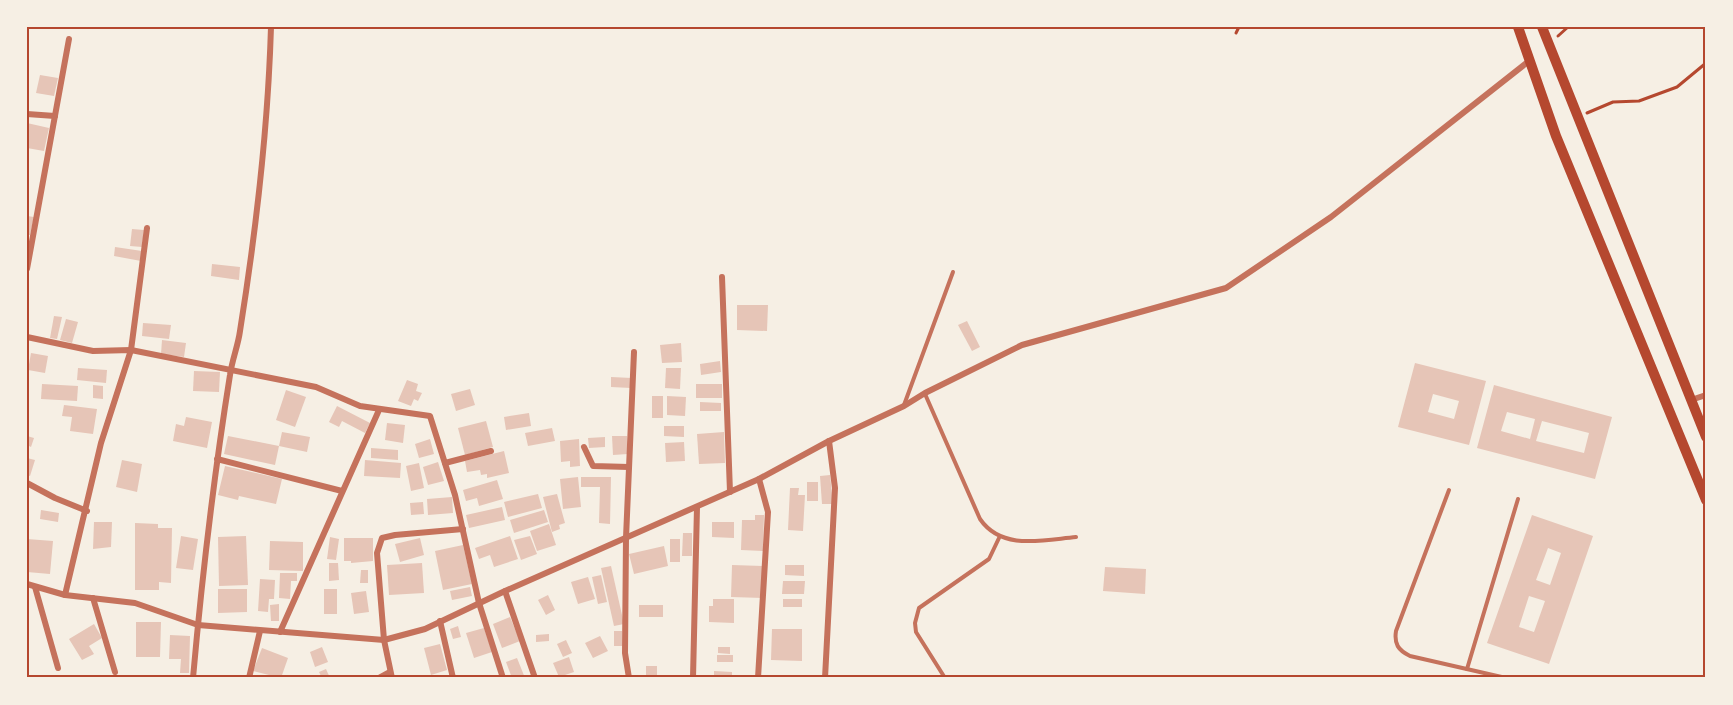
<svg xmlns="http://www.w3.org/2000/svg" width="1733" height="705" font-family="'Alegreya Sans',sans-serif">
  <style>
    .building { fill: #e6c5b7; fill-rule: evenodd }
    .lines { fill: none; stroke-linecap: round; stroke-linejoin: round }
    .path { stroke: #b5482f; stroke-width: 3 }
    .service { stroke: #c5725c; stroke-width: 4 }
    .minor { stroke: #c5725c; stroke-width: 6 }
    .secondary { stroke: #b5482f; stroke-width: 10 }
    .neatline { fill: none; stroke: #b5482f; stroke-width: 2 }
  </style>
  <rect width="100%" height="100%" fill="#f6efe4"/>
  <!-- building -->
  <g class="building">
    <polygon points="40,75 58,78 54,96 36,93"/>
    <polygon points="27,123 49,128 44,151 27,148"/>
    <polygon points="27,216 34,217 30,235 27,235"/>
    <polygon points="132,229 144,230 142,247 130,246"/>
    <polygon points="115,247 142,251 141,261 114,256"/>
    <polygon points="212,264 240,267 239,280 211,276"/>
    <polygon points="737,305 768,305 767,331 737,330"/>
    <polygon points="54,316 62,317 57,339 50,338"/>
    <polygon points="66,319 78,322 72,343 60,340"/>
    <polygon points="967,321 980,347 972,351 958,325"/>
    <polygon points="143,323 171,325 169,339 142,336"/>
    <polygon points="162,340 186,343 184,357 161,354"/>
    <polygon points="681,343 682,362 662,363 660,345"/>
    <polygon points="31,353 48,356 45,373 28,370"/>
    <polygon points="720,361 721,372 701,375 700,364"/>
    <path d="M1415,363L1486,381L1469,445L1398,427ZM1433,394L1459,401L1454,419L1428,412Z"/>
    <polygon points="78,368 107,370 106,383 77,380"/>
    <polygon points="666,368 681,368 680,389 665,388"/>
    <polygon points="194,371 220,372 219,392 193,391"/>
    <polygon points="611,377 632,378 631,388 611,387"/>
    <polygon points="407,380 418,384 416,391 422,393 418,401 414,399 411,406 398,401"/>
    <polygon points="42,384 78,386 77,401 41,399"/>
    <rect x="696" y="384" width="26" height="14"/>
    <polygon points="93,385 103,386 103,399 93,398"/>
    <path d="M1494,385L1612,417L1595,479L1477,448ZM1507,412L1535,419L1530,439L1501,431ZM1542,421L1589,433L1584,453L1536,441Z"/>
    <polygon points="470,389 475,405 456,411 451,394"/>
    <polygon points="286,390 306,397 295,427 276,420"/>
    <rect x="652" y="396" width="11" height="22"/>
    <polygon points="667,396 686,397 685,416 667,415"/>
    <polygon points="700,402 721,403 721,411 700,411"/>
    <polygon points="64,405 97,409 93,434 70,431 72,417 62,416"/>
    <polygon points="337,406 370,423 365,433 342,421 339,427 329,422"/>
    <polygon points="529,413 531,426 506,430 504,417"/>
    <polygon points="186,417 212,422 207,448 173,441 176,424 184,426"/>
    <polygon points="486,421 493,447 465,455 458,428"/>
    <polygon points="387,423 405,425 403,443 385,440"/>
    <polygon points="664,426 684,426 684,437 664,436"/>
    <polygon points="552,428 555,441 528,446 525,433"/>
    <polygon points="282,432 310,437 307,452 279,446"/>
    <polygon points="724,432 725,463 699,464 697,434"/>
    <polygon points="27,436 34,438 31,447 27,445"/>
    <polygon points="228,436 279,446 275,465 224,454"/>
    <polygon points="612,436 627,436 628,454 613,455"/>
    <polygon points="605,437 605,447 589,448 588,438"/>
    <polygon points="430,439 434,454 419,458 415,444"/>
    <polygon points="579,439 580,466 570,467 570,461 561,462 560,441"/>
    <polygon points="684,442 685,461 666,462 665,443"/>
    <polygon points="371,448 398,450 398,460 371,458"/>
    <polygon points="504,451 509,473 487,478 487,474 481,475 480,470 467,472 465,461"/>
    <polygon points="27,458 35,460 30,476 27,475"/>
    <polygon points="122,460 142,464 137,492 116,487"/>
    <polygon points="365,460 401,463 400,478 364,476"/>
    <polygon points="438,462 444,481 428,485 423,467"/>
    <polygon points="419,463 424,488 411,491 406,466"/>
    <polygon points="225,466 282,479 276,504 239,496 238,500 218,495"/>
    <polygon points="830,475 833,504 822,504 820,476"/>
    <polygon points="578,477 581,507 563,509 560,479"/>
    <polygon points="581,477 611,477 610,524 599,523 600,487 581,487"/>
    <polygon points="497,480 503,499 479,506 477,498 466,501 463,490"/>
    <rect x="807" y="482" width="11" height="19"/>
    <polygon points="790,488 799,488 798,495 805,495 803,531 788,530"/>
    <polygon points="538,494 542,508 508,517 504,502"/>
    <polygon points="557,494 565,523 559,525 560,529 552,532 543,497"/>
    <polygon points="452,497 453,513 428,515 427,499"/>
    <polygon points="423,502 424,514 411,515 410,503"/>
    <polygon points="502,507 505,520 469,528 466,515"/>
    <polygon points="41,510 59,513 58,522 40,519"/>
    <polygon points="544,510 548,522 514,533 510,520"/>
    <polygon points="755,515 764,515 763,551 741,550 742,520 755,520"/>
    <path d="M1532,515L1593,536L1549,664L1487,643ZM1548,548L1561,553L1550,585L1536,580ZM1529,596L1545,601L1534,632L1519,627Z"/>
    <polygon points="94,522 112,522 111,547 93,549"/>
    <polygon points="712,522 734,522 734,538 712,537"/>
    <polygon points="135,523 158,524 158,528 172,528 171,583 159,582 159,590 135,590"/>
    <polygon points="549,524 556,545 537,551 530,531"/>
    <polygon points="683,533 692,533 692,556 682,556"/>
    <polygon points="181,536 198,539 193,570 176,568"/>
    <polygon points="246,536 248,585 219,586 218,537"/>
    <polygon points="510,536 518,559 494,567 490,555 479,559 475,548"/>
    <polygon points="530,536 537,554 521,560 514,540"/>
    <polygon points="330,537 339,539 336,560 327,559"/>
    <polygon points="344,538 373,538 373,561 351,563 351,561 344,561"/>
    <polygon points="420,538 424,555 400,562 395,544"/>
    <polygon points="27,539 53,541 50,574 27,572"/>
    <rect x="670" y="539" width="10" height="23"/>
    <polygon points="270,541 303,542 303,571 269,570"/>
    <polygon points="463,545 472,584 443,590 435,551"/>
    <polygon points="664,546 668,566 634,574 629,554"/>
    <polygon points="329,563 338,563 339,580 329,581"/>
    <polygon points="422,563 424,593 389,595 387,565"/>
    <polygon points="732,565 763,566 763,598 731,597"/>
    <polygon points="785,565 804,565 804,576 785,575"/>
    <polygon points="611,566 624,624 614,626 601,568"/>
    <polygon points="1105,567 1146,569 1145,594 1103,591"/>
    <polygon points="361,570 368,570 368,583 360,583"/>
    <polygon points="280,573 297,573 297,581 291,581 290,599 279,598"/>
    <polygon points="601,575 607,602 598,604 592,577"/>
    <polygon points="588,577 595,599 578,604 571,582"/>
    <polygon points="260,579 275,580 274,599 269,599 268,612 258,611"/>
    <polygon points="783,581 805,581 804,594 782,594"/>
    <polygon points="470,587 472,596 452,600 450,591"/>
    <polygon points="218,589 247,589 247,612 218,613"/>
    <rect x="324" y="589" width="13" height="25"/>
    <polygon points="366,591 369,612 354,614 351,593"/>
    <polygon points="548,595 555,610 546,615 538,600"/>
    <polygon points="713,599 734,599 734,623 709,622 709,606 713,606"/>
    <rect x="783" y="599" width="19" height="8"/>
    <polygon points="279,604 279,621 271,621 270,605"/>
    <rect x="639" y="605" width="24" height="12"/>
    <polygon points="510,617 520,641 502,648 493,624"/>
    <polygon points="136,622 161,622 160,657 136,657"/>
    <polygon points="94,624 102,638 89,646 94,654 82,660 69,639"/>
    <polygon points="458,626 461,637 453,639 450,629"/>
    <polygon points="484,628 492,652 474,658 466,633"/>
    <polygon points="772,629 802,629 802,661 771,660"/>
    <rect x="614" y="631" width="8" height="15"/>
    <polygon points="549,634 549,641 536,642 536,635"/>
    <polygon points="170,635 190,636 189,673 180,673 181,659 169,659"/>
    <polygon points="600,636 608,651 593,658 585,643"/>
    <polygon points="566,640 572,653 563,657 557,644"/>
    <polygon points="440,644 447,670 431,675 424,648"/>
    <polygon points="322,647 328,662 315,667 310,652"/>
    <polygon points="718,647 730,647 730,654 718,653"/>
    <polygon points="262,648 288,658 281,678 253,671"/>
    <rect x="717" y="655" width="16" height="7"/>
    <polygon points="569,657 574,672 559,677 553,663"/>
    <polygon points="517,658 525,678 512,678 506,662"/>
    <rect x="646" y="666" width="11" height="12"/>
    <polygon points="326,669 330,678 322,678 319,672"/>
    <polygon points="714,671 732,672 732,678 714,678"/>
  </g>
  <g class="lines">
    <!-- path -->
    <g class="path">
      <polyline points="1236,33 1239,27"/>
      <polyline points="1558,36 1568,27"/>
      <polyline points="1587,113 1613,102 1639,101 1677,87 1706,63"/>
    </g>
    <!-- service -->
    <g class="service">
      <path d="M925,394L980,519C1002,551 1043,540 1076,537"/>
      <polyline points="904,405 953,272"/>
      <path d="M1449,490L1396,631C1394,644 1398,650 1410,656L1506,678"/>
      <polyline points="1467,669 1518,499"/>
      <polyline points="945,678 916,632 915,623 919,608 989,559 999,538"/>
    </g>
    <!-- minor -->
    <g class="minor">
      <polyline points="27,114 55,116"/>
      <polyline points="27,269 69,39"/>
      <polyline points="722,277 730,492"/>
      <polyline points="27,337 93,351 131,350 316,387 360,406 430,416 455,495 479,603 503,678"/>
      <polyline points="1691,400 1706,395"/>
      <polyline points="584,447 593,466 629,467"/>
      <polyline points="217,459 342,491"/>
      <polyline points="445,463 491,451"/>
      <polyline points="27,483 55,498 87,511"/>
      <polyline points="27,584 65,595 135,603 198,625 384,640 425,629 505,591 759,479 829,441 904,406 925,393 1022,345 1226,288 1331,217 1529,61"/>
      <polyline points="35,587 58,668"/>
      <polyline points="505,591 535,678"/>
      <polyline points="65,595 101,443 131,350 147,228"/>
      <polyline points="93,598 115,672"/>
      <polyline points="440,621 453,678"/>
      <polyline points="280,632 379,410"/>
      <path d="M193,678C202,577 214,475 230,375C232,360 238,346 240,331C256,231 268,128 271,27"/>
      <polyline points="249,678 260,631"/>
      <polyline points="379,678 390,672"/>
      <polyline points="392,678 384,640 377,553 382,538 395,535 463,529"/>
      <polyline points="629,678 625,653 626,538 634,352"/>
      <polyline points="693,678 697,507"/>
      <polyline points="758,678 768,512 759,479"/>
      <polyline points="825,678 835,488 829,441"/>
    </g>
    <!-- secondary -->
    <g class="secondary">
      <polyline points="1518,27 1556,136 1706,500"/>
      <polyline points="1542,27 1706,437"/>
    </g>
  </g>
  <!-- border -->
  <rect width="1733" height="705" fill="none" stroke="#f6efe4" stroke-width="57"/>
  <rect x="28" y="28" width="1676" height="648" class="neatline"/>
</svg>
